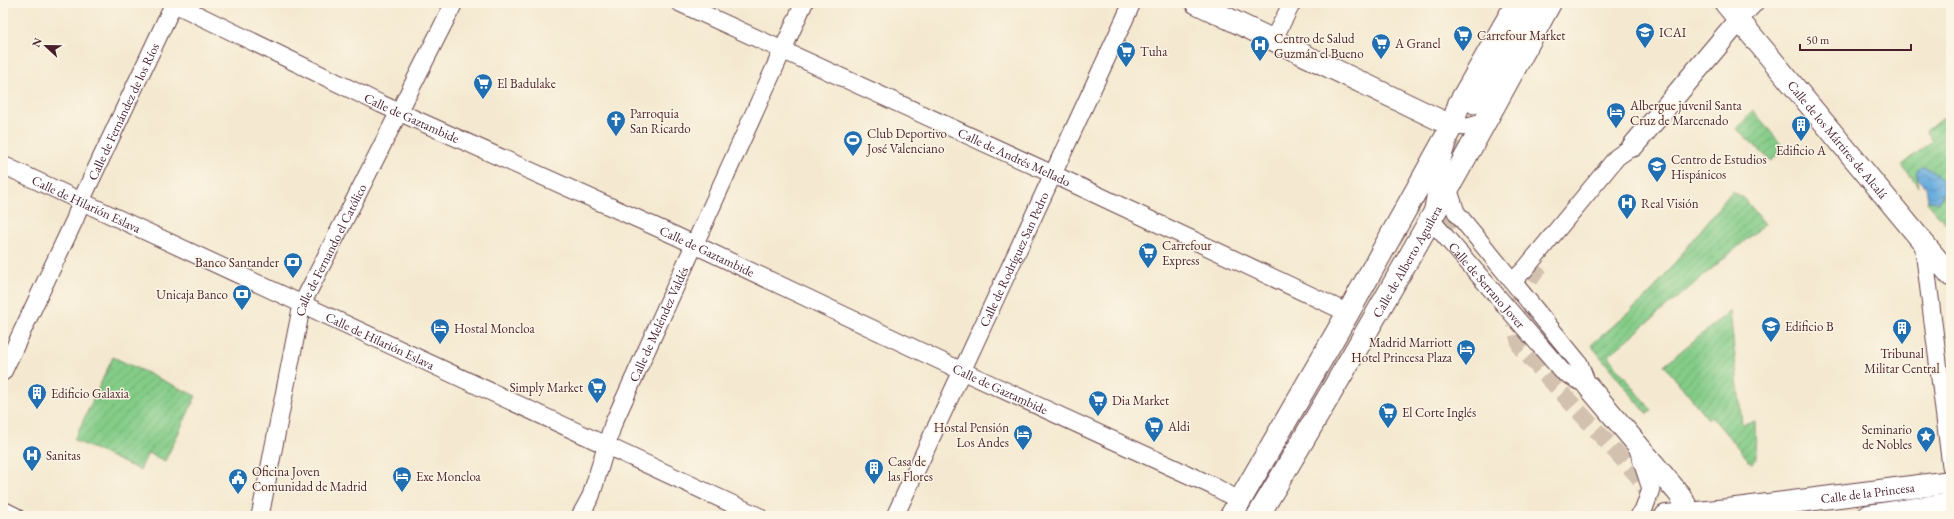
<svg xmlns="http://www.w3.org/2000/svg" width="1954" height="519" font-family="'EB Garamond',serif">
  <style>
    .garden { fill: url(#garden-furrows); stroke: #67765a }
    .water { fill: url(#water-waves); stroke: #5a6684 }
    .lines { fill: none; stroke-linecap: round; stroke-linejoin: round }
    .minor-tunnel { stroke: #d2c1af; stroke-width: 17; stroke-dasharray: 17 8; stroke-linecap: butt }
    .minor-casing { stroke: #643d44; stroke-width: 19 }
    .tertiary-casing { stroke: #643d44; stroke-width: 23 }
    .primary-casing { stroke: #643d44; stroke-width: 24 }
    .minor { stroke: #fff; stroke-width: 17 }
    .tertiary { stroke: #fff; stroke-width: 21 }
    .primary { stroke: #fff; stroke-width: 22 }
    .labels { text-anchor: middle; stroke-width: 3; stroke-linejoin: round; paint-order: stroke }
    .poi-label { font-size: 13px; fill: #4a1f2b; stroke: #fcf5e5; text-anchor: start }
    .street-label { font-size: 13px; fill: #4a1f2b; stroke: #fcf5e5 }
  </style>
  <defs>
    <pattern id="garden-furrows" width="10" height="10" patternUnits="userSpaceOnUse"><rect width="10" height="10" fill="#84cc88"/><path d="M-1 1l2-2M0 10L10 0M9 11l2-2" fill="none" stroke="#6ea56f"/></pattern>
    <pattern id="water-waves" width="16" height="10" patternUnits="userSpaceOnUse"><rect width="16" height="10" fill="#69adde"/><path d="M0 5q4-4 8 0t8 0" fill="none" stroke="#588cb4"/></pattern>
  </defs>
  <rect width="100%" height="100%" fill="#fcf5e5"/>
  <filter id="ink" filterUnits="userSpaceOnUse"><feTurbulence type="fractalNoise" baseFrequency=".025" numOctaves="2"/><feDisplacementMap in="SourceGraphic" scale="8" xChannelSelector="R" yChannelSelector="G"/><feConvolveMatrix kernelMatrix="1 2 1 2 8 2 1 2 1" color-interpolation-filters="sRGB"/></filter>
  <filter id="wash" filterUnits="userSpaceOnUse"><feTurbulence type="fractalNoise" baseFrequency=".012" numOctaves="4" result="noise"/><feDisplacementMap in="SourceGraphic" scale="16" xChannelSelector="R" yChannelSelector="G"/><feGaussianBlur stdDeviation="0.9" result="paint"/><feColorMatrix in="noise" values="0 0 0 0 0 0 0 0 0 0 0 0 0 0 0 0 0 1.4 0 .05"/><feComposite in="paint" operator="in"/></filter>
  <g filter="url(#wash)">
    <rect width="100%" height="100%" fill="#f4e9d0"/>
    <!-- garden -->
    <g class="garden">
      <polygon points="1753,110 1784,148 1771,161 1737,129"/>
      <polygon points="1949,113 1951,115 1951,230 1927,202 1928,200 1930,201 1943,197 1944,188 1917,177 1919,187 1902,165 1933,140 1926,131"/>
      <polygon points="1732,191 1744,198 1765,224 1608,356 1652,411 1647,414 1591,345 1649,295"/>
      <polygon points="1730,311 1742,424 1755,421 1756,458 1752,464 1711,416 1708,419 1664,365"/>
      <polygon points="113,357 196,396 165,461 148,453 140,470 74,440"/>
    </g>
    <!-- water -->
    <polygon class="water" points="1922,166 1929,168 1943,181 1944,192 1939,201 1933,202 1928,200 1926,187 1917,177 1917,171"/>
  </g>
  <g filter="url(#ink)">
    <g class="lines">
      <!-- minor-tunnel -->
      <g class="minor-tunnel">
        <polyline points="1453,229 1445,212 1443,185 1447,166 1474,105"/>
        <path d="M1540,266C1519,293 1509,313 1521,348L1638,476L1650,497V516"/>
      </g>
      <!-- minor casing -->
      <g class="minor-casing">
        <g id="minor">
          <path id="s1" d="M173,3L381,104L676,236L962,371L1213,486L1240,501"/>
          <path id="s2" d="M680,3L1074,184L1348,313"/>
          <polyline points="1739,20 1755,3"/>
          <polyline points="1273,40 1292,3"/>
          <polyline points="1474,105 1532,3"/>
          <path id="s3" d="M1486,122L1468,127L1452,126L1441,163L1431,220L1562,371L1588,386"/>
          <path id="s4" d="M3,165L758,516"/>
          <polyline points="1446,182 1456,212 1579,363 1588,386"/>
          <polyline points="1923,242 1951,466"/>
          <polyline points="1513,281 1525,269 1617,157 1633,146"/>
          <path id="s5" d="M3,372L75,219L81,201L174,3"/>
          <polyline points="1637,446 1651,489 1644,509 1639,516"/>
          <polyline points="3,510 15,516"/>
          <path id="s6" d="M260,516L302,304L454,3"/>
          <path id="s7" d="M580,516L591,496L613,424L804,3"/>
          <path id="s8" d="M895,516L1132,3"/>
        </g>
      </g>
      <!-- tertiary casing -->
      <g class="tertiary-casing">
        <g id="tertiary">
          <polyline points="1196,3 1452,126"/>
          <path id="s9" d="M1725,3L1951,276"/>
          <polyline points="1633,146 1739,20"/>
          <polyline points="1588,386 1680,495 1692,516"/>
        </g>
      </g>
      <!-- primary casing -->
      <g class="primary-casing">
        <g id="primary">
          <polyline points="1231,516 1348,313 1452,126 1459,104 1517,3"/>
          <path id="s10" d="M1258,516C1359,347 1457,176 1550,3"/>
          <path id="s11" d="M1666,516L1728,510L1951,482"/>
          <polyline points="1869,516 1951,504"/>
        </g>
      </g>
      <!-- minor -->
      <use href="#minor" class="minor"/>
      <!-- tertiary -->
      <use href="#tertiary" class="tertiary"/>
      <!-- primary -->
      <use href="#primary" class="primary"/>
    </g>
  </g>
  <!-- icons -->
  <defs>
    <g id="university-pin" transform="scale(1)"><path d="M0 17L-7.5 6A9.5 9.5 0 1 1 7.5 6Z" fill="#1f6fb2" stroke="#fcf5e5"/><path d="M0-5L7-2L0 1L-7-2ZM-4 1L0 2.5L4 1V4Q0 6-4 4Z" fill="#fff"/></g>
    <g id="supermarket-pin" transform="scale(1)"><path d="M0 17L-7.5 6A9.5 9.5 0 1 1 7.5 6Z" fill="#1f6fb2" stroke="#fcf5e5"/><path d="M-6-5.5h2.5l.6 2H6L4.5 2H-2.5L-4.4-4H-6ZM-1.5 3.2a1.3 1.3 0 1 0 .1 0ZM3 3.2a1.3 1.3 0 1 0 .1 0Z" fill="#fff"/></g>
    <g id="hospital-pin" transform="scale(1)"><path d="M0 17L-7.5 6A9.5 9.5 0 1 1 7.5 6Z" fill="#1f6fb2" stroke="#fcf5e5"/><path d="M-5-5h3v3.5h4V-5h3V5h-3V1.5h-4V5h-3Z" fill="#fff"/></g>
    <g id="hotel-pin" transform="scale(1)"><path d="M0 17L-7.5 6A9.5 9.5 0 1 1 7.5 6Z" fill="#1f6fb2" stroke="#fcf5e5"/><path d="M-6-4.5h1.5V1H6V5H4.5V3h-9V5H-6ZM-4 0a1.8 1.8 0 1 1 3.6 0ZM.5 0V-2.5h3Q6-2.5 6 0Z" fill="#fff"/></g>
    <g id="church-pin" transform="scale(1)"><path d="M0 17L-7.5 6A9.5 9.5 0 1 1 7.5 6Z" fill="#1f6fb2" stroke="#fcf5e5"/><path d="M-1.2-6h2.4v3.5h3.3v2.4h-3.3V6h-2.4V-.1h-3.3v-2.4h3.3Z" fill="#fff"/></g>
    <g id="building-pin" transform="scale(1)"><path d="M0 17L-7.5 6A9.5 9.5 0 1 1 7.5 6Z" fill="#1f6fb2" stroke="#fcf5e5"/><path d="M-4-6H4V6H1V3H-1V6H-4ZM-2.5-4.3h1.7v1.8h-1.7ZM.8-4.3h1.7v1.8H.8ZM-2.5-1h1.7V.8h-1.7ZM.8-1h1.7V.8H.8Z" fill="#fff"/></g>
    <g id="stadium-pin" transform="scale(1)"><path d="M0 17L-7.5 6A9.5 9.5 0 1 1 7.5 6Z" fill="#1f6fb2" stroke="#fcf5e5"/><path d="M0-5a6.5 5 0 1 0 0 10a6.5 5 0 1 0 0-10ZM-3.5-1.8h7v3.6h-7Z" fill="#fff"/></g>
    <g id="bank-pin" transform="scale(1)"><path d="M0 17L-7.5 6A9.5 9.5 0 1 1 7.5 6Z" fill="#1f6fb2" stroke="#fcf5e5"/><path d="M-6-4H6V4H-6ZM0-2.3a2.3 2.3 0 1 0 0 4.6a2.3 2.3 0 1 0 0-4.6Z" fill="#fff"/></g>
    <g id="sight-pin" transform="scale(1)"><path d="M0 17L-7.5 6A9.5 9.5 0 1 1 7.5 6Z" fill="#1f6fb2" stroke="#fcf5e5"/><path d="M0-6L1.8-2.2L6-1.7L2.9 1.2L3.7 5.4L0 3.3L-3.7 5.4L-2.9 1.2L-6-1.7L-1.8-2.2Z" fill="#fff"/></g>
    <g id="civic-pin" transform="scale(1)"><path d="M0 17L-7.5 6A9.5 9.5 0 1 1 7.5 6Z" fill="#1f6fb2" stroke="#fcf5e5"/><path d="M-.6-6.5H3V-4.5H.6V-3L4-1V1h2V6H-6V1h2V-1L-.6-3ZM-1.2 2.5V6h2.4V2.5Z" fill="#fff"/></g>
  </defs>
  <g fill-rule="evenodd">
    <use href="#university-pin" x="1645" y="32"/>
    <use href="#supermarket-pin" x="1463" y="35"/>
    <use href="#supermarket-pin" x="1381" y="43"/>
    <use href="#hospital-pin" x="1260" y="45"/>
    <use href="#supermarket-pin" x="1126" y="51"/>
    <use href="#supermarket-pin" x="483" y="83"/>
    <use href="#hotel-pin" x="1616" y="112"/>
    <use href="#church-pin" x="616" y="120"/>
    <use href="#building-pin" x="1801" y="125"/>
    <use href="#stadium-pin" x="853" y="140"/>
    <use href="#university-pin" x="1657" y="166"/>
    <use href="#hospital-pin" x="1627" y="203"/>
    <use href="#supermarket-pin" x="1148" y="252"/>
    <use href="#bank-pin" x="293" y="262"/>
    <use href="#bank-pin" x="242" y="294"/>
    <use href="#university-pin" x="1771" y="326"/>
    <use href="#hotel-pin" x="440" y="328"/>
    <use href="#building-pin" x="1902" y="328"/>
    <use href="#hotel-pin" x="1466" y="349"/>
    <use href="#supermarket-pin" x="597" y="387"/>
    <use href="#building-pin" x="37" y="393"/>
    <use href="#supermarket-pin" x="1098" y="400"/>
    <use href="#supermarket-pin" x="1388" y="412"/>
    <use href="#supermarket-pin" x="1154" y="426"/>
    <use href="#hotel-pin" x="1023" y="434"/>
    <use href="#sight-pin" x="1926" y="436"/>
    <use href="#hospital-pin" x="32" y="455"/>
    <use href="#building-pin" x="874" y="468"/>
    <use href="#hotel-pin" x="402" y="476"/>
    <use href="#civic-pin" x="238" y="478"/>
  </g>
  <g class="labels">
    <!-- poi labels -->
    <g class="poi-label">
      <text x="1659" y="37">ICAI</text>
      <text x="1477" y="40">Carrefour Market</text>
      <text x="1274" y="43">Centro de Salud<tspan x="1274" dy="15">Guzmán el Bueno</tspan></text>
      <text x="1395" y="48">A Granel</text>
      <text x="1140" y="56">Tuha</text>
      <text x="497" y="88">El Badulake</text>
      <text x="1630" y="110">Albergue juvenil Santa<tspan x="1630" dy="15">Cruz de Marcenado</tspan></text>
      <text x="630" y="118">Parroquia<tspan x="630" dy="15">San Ricardo</tspan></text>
      <text x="867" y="138">Club Deportivo<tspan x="867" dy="15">José Valenciano</tspan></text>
      <text x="1801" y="155" text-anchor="middle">Edificio A</text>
      <text x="1671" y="164">Centro de Estudios<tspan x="1671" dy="15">Hispánicos</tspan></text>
      <text x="1641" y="208">Real Visión</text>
      <text x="1162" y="250">Carrefour<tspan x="1162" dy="15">Express</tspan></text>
      <text x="279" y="267" text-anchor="end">Banco Santander</text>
      <text x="228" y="299" text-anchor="end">Unicaja Banco</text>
      <text x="1785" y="331">Edificio B</text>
      <text x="454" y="333">Hostal Moncloa</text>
      <text x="1452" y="347" text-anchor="end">Madrid Marriott<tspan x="1452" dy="15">Hotel Princesa Plaza</tspan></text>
      <text x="1902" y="358" text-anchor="middle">Tribunal<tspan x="1902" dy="15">Militar Central</tspan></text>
      <text x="583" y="392" text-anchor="end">Simply Market</text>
      <text x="51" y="398">Edificio Galaxia</text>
      <text x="1112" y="405">Dia Market</text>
      <text x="1402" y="417">El Corte Inglés</text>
      <text x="1168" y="431">Aldi</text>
      <text x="1009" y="432" text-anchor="end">Hostal Pensión<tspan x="1009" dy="15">Los Andes</tspan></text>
      <text x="1912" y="434" text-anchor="end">Seminario<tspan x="1912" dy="15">de Nobles</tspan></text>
      <text x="46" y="460">Sanitas</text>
      <text x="888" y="466">Casa de<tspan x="888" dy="15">las Flores</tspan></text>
      <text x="252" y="476">Oficina Joven<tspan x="252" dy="15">Comunidad de Madrid</tspan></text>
      <text x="416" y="481">Exe Moncloa</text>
    </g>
    <!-- street labels -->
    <g class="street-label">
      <text dy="5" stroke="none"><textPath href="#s5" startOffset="287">Calle de Fernández de los Ríos</textPath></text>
      <text dy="5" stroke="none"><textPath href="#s1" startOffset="265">Calle de Gaztambide</textPath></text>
      <text dy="5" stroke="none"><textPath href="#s9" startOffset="177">Calle de los Mártires de Alcalá</textPath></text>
      <text dy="5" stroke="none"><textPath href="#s2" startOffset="368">Calle de Andrés Mellado</textPath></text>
      <text dy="5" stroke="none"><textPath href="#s4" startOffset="92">Calle de Hilarión Eslava</textPath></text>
      <text dy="5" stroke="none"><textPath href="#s6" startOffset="277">Calle de Fernando el Católico</textPath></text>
      <text dy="5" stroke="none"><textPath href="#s1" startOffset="589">Calle de Gaztambide</textPath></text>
      <text dy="5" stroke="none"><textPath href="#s8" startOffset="283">Calle de Rodríguez San Pedro</textPath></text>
      <text dy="5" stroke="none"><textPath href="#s10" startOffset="295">Calle de Alberto Aguilera</textPath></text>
      <text dy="5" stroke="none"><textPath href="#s3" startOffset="217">Calle de Serrano Jover</textPath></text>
      <text dy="5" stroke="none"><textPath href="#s7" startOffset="208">Calle de Meléndez Valdés</textPath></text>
      <text dy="5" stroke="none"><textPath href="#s4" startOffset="416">Calle de Hilarión Eslava</textPath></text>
      <text dy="5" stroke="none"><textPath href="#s1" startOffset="913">Calle de Gaztambide</textPath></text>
      <text dy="5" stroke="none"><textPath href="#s11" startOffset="203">Calle de la Princesa</textPath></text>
    </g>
  </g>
  <!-- margin -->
  <rect width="1954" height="519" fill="none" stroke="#fcf5e5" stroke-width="16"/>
  <!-- north arrow -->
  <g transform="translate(46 46) rotate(292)" stroke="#fcf5e5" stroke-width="3" paint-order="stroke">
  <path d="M0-3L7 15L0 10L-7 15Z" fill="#4a1f2b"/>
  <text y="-6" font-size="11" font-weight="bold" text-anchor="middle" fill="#4a1f2b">N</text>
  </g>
  <!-- scale -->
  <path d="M1800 44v6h111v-6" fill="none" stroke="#4a1f2b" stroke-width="2"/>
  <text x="1806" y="44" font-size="12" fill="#4a1f2b" stroke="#fcf5e5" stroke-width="3" paint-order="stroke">50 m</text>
</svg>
